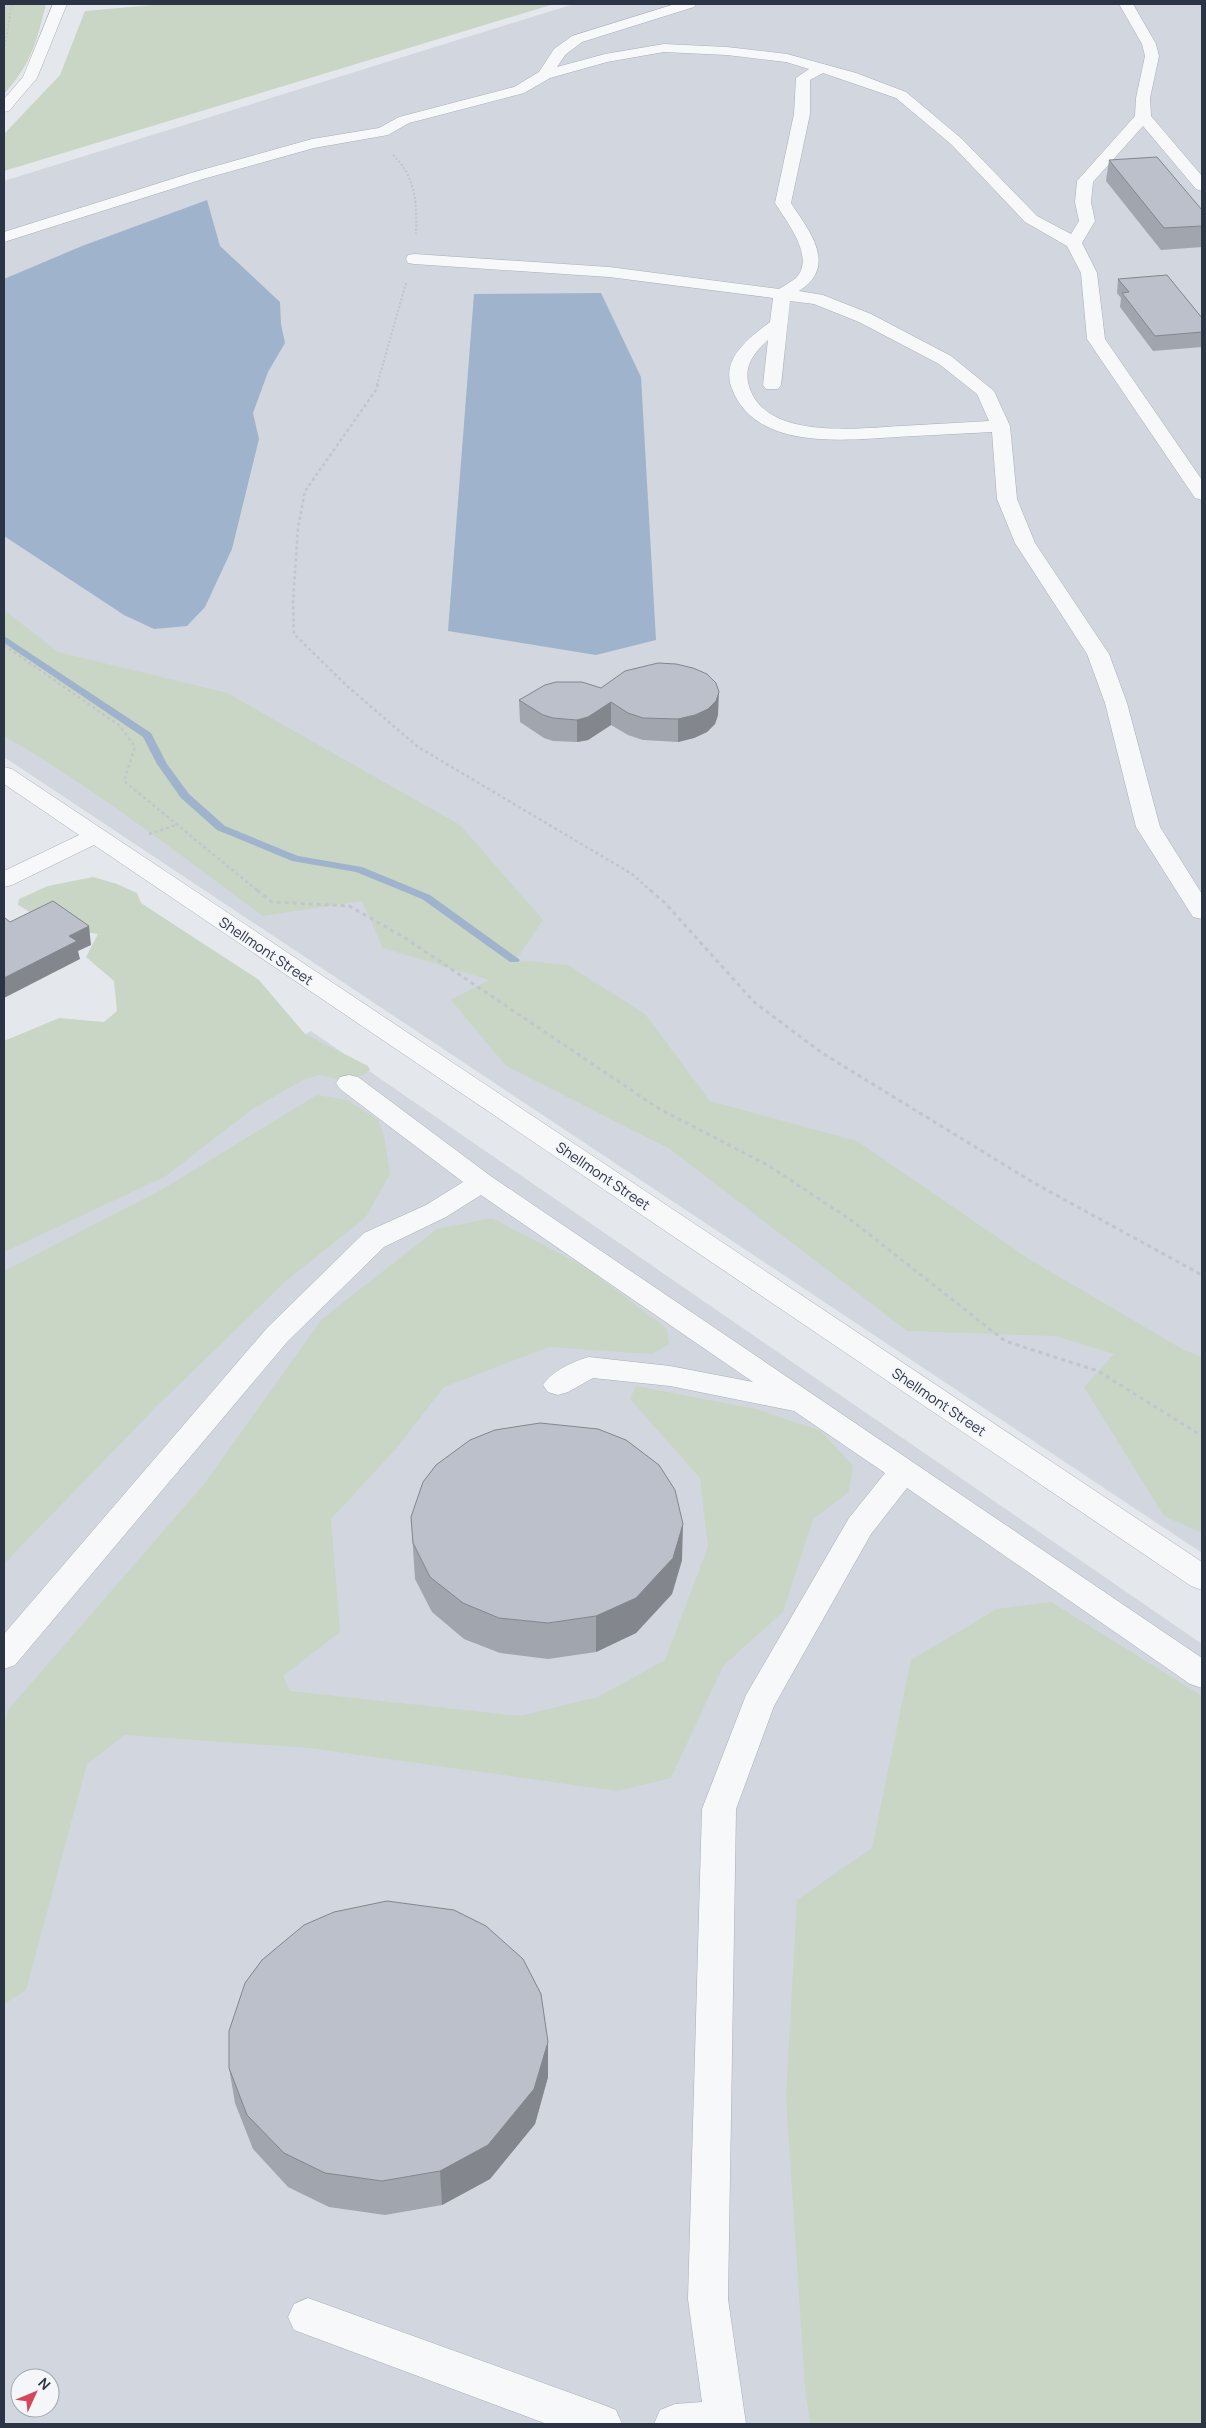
<svg xmlns="http://www.w3.org/2000/svg" width="1206" height="2428" font-family="Manrope,sans-serif">
  <style>
    .built { fill: #d2d6de; fill-rule: evenodd }
    .green { fill: #c9d6c5 }
    .water { fill: #9fb4cc }
    .lines { fill: none; stroke-linecap: round; stroke-linejoin: round }
    .stream { fill: #9fb4cc; fill-rule: evenodd }
    .minor-casing { stroke: #a9aeb7; stroke-width: 1 }
    .path-far2 { stroke: #c2c5cb; stroke-width: 2; stroke-dasharray: 2 2; stroke-linecap: butt }
    .path-far1 { stroke: #c2c5cb; stroke-width: 2.5; stroke-dasharray: 3 3; stroke-linecap: butt }
    .path { stroke: #c2c5cb; stroke-width: 3; stroke-dasharray: 4 4; stroke-linecap: butt }
    .minor { fill: #f7f8fa; fill-rule: evenodd }
    .wall { fill: #a1a5ae }
    .shaded-wall { fill: #83868d }
    .building { fill: #bbc0ca; stroke: #83868d }
    .labels { text-anchor: middle; stroke-width: 4; stroke-linejoin: round; paint-order: stroke }
    .street-label { font-size: 14px; fill: #2b3445; stroke: #f4f6f9 }
  </style>
  <rect width="100%" height="100%" fill="#e4e7ec"/>
  <!-- built -->
  <g class="built">
    <polygon points="574,4 1202,4 1202,1553 4,757 4,181"/>
    <path d="M311,1031L1202,1644V2424H4V1199ZM20,2378H50V2408H20Z"/>
  </g>
  <!-- green -->
  <g class="green">
    <path d="M4,4H46C36,43 32,63 4,94Z"/>
    <polygon points="164,4 554,4 4,171 4,134 60,75 85,11"/>
    <path d="M4,610L58,652L227,693L460,825L543,920L516,960L568,965L645,1014L710,1101L857,1141L1029,1259L1184,1350L1202,1357V1533L1164,1516L1084,1387L1114,1354L1056,1336L907,1331L670,1149L506,1066L451,1000L489,980L383,948L362,901L263,916C178,854 95,788 4,736Z"/>
    <polygon points="93,877 117,884 137,893 141,903 259,980 305,1034 368,1066 370,1070 363,1075 342,1080 319,1075 303,1080 251,1110 166,1176 4,1252 4,1041 59,1018 104,1022 117,1011 114,981 86,957 98,934 55,927 18,905 19,899 48,886"/>
    <polygon points="317,1095 347,1100 378,1120 384,1136 390,1174 366,1217 286,1281 158,1405 4,1564 4,1271 161,1190"/>
    <polygon points="492,1218 587,1268 667,1329 669,1344 652,1354 549,1347 444,1387 395,1450 331,1519 340,1632 283,1676 290,1691 520,1716 598,1697 665,1660 708,1547 700,1478 630,1399 636,1386 756,1409 821,1431 853,1466 849,1492 813,1519 783,1612 723,1666 671,1778 617,1791 309,1748 125,1735 87,1764 26,1990 4,2004 4,1727 8,1710 205,1483 322,1319 437,1229"/>
    <polygon points="1051,1602 1202,1696 1202,2424 810,2424 805,2387 786,2098 797,1900 872,1848 911,1660 997,1609"/>
  </g>
  <!-- water -->
  <g class="water">
    <polygon points="207,200 220,246 280,302 281,324 285,343 268,372 253,413 259,439 232,549 205,607 187,626 154,629 124,615 4,536 4,279 82,246"/>
    <polygon points="601,293 641,377 656,640 596,655 448,631 474,294"/>
  </g>
  <g class="lines">
    <!-- stream -->
    <polygon class="stream" points="4,636 151,733 167,764 189,794 225,826 298,856 362,867 430,895 520,960 518,962 510,962 422,899 356,872 292,861 217,830 181,798 157,764 143,737 4,643"/>
    <!-- minor casing -->
    <g class="minor-casing">
      <g id="minor">
        <polygon points="53,4 67,4 37,78 9,111 4,112 4,99 23,77"/>
        <path d="M675,4H696L694,7L582,42L565,55L557,67L605,54L664,44L727,47L787,54L856,73L906,92L962,139L1037,216L1071,234L1079,221L1075,202L1077,181L1135,116L1136,98L1145,56L1142,44L1119,4H1133L1156,44L1159,56L1150,98L1151,116L1202,176V191L1196,189L1143,126L1093,182L1091,202L1095,221L1082,243L1097,273L1105,339L1202,480V500L1195,498L1087,339L1081,273L1067,246L1025,222L952,145L896,98L823,73L810,80V114L791,203C810,232 838,266 799,291L823,295L871,314L951,356L994,391L1010,426L1017,499L1035,543L1109,654L1127,703L1160,827L1202,894V919L1193,917L1136,827L1105,703L1087,654L1015,543L997,499L992,432C960,434 928,435 897,437C844,440 756,451 732,389C720,359 749,338 770,322L773,298L609,277L414,264L408,263L406,259L408,255L414,254L609,267L779,289C785,285 791,282 796,278C816,257 786,221 775,203L794,114L796,78L809,69L786,62L727,55L664,52L607,62L550,78L524,93L409,123L388,135L314,148L203,179L4,242V232L191,173L312,139L379,128L399,117L514,87L539,72L554,49L572,36ZM790,301L814,304L859,322L939,364L977,394L989,421C960,423 931,424 901,426C859,428 765,441 749,386C743,366 754,353 768,340L763,385L766,389H778L781,385Z"/>
        <polygon points="4,767 12,769 1202,1562 1202,1590 1191,1586 94,845 12,885 4,887 4,871 79,835 4,784"/>
        <path d="M349,1075L358,1077L492,1177L1202,1658V1688L1190,1684L907,1488L871,1534L774,1706L736,1809L728,2299L746,2424H654L660,2410L675,2404L702,2402L688,2299L702,1809L746,1695L849,1518L885,1473L794,1411L670,1386L593,1378L568,1392L558,1395L548,1392L543,1385C552,1371 574,1361 589,1357L670,1366L753,1382L481,1195L446,1217L384,1247L287,1342L15,1665L4,1669V1634L267,1328L364,1233L426,1205L463,1182L340,1089L336,1083L340,1077Z"/>
        <polygon points="308,2298 601,2404 616,2410 622,2424 547,2424 294,2330 288,2317 294,2304"/>
      </g>
    </g>
    <!-- path-far2 -->
    <g class="path-far2">
      <polyline points="4,50 12,4"/>
      <path d="M393,155C416,177 417,203 416,234"/>
      <polyline points="377,385 406,283"/>
    </g>
    <!-- path-far1 -->
    <g class="path-far1">
      <polyline points="378,384 376,390 305,491 298,528 293,601 294,634 347,686 418,747 632,874 651,891"/>
      <polyline points="4,645 120,726 135,747 124,781 258,891"/>
      <polyline points="149,834 176,825"/>
    </g>
    <!-- path -->
    <g class="path">
      <polyline points="257,890 272,902 349,906 402,936 658,1108 769,1166 851,1220 1005,1341 1098,1371 1202,1436"/>
      <polyline points="650,890 665,903 754,1002 822,1053 1034,1183 1202,1275"/>
    </g>
    <!-- minor -->
    <use href="#minor" class="minor"/>
  </g>
  <!-- wall -->
  <g class="wall">
    <polygon points="1109,160 1202,210 1202,247 1161,250 1106,181"/>
    <polygon points="1118,279 1202,318 1202,347 1153,351 1120,307 1121,298 1117,293"/>
    <polygon points="601,688 718,715 715,724 707,732 694,738 678,742 643,740 628,735 611,725 588,740 577,742 553,741 544,738 520,722 519,700"/>
    <polygon points="411,1517 682,1560 672,1594 636,1633 596,1652 548,1659 500,1653 464,1639 432,1612 415,1579"/>
    <polygon points="548,2042 548,2077 535,2124 490,2179 442,2205 385,2215 329,2207 288,2187 253,2149 235,2103 229,2068"/>
  </g>
  <!-- shaded-wall -->
  <g class="shaded-wall">
    <polygon points="719,692 718,715 715,724 707,732 694,738 678,742 678,719"/>
    <polygon points="611,702 611,725 588,740 577,742 577,720"/>
    <polygon points="89,926 91,945 78,951 80,959 4,998 4,978 69,936"/>
    <polygon points="683,1524 682,1560 672,1594 636,1633 596,1652 596,1616"/>
    <polygon points="548,2042 548,2077 535,2124 490,2179 442,2205 440,2171"/>
  </g>
  <!-- building -->
  <g class="building">
    <polygon points="1157,157 1202,210 1202,226 1164,228 1109,160"/>
    <polygon points="1167,275 1202,318 1202,332 1155,336 1122,293 1129,292 1118,279"/>
    <polygon points="658,663 676,664 693,668 707,674 716,683 719,692 716,701 708,709 695,715 678,719 643,718 628,713 611,702 588,717 577,720 553,718 543,715 519,700 545,685 556,682 582,682 601,688 625,671"/>
    <polygon points="53,901 89,926 69,936 77,941 4,978 4,919 5,918 10,922"/>
    <polygon points="540,1423 598,1429 626,1440 659,1465 675,1490 683,1524 673,1558 636,1598 596,1616 548,1623 499,1618 463,1603 430,1577 413,1543 411,1517 423,1482 436,1465 470,1440 495,1430"/>
    <polygon points="387,1901 454,1910 486,1926 523,1959 541,1994 548,2042 534,2089 488,2145 440,2171 382,2181 325,2173 284,2153 247,2115 229,2068 229,2031 245,1983 262,1960 304,1925 334,1912"/>
  </g>
  <g class="labels">
    <!-- street labels -->
    <g class="street-label">
      <text transform="translate(266 951) rotate(34)" y="5">Shellmont Street</text>
      <text transform="translate(603 1176) rotate(34)" y="5">Shellmont Street</text>
      <text transform="translate(939 1402) rotate(34)" y="5">Shellmont Street</text>
    </g>
  </g>
  <!-- border -->
  <rect width="1206" height="2428" fill="none" stroke="#2b3445" stroke-width="10"/>
  <!-- north arrow -->
  <g transform="translate(35 2393) rotate(46)"><circle r="24" fill="#f4f6f9" stroke="#a4a8b1"/>
  <path d="M0-4L9 19L0 12L-9 19Z" fill="#d1495b"/>
  <text y="-8" font-size="14" font-weight="bold" text-anchor="middle" fill="#2b3445">N</text>
  </g>
</svg>
